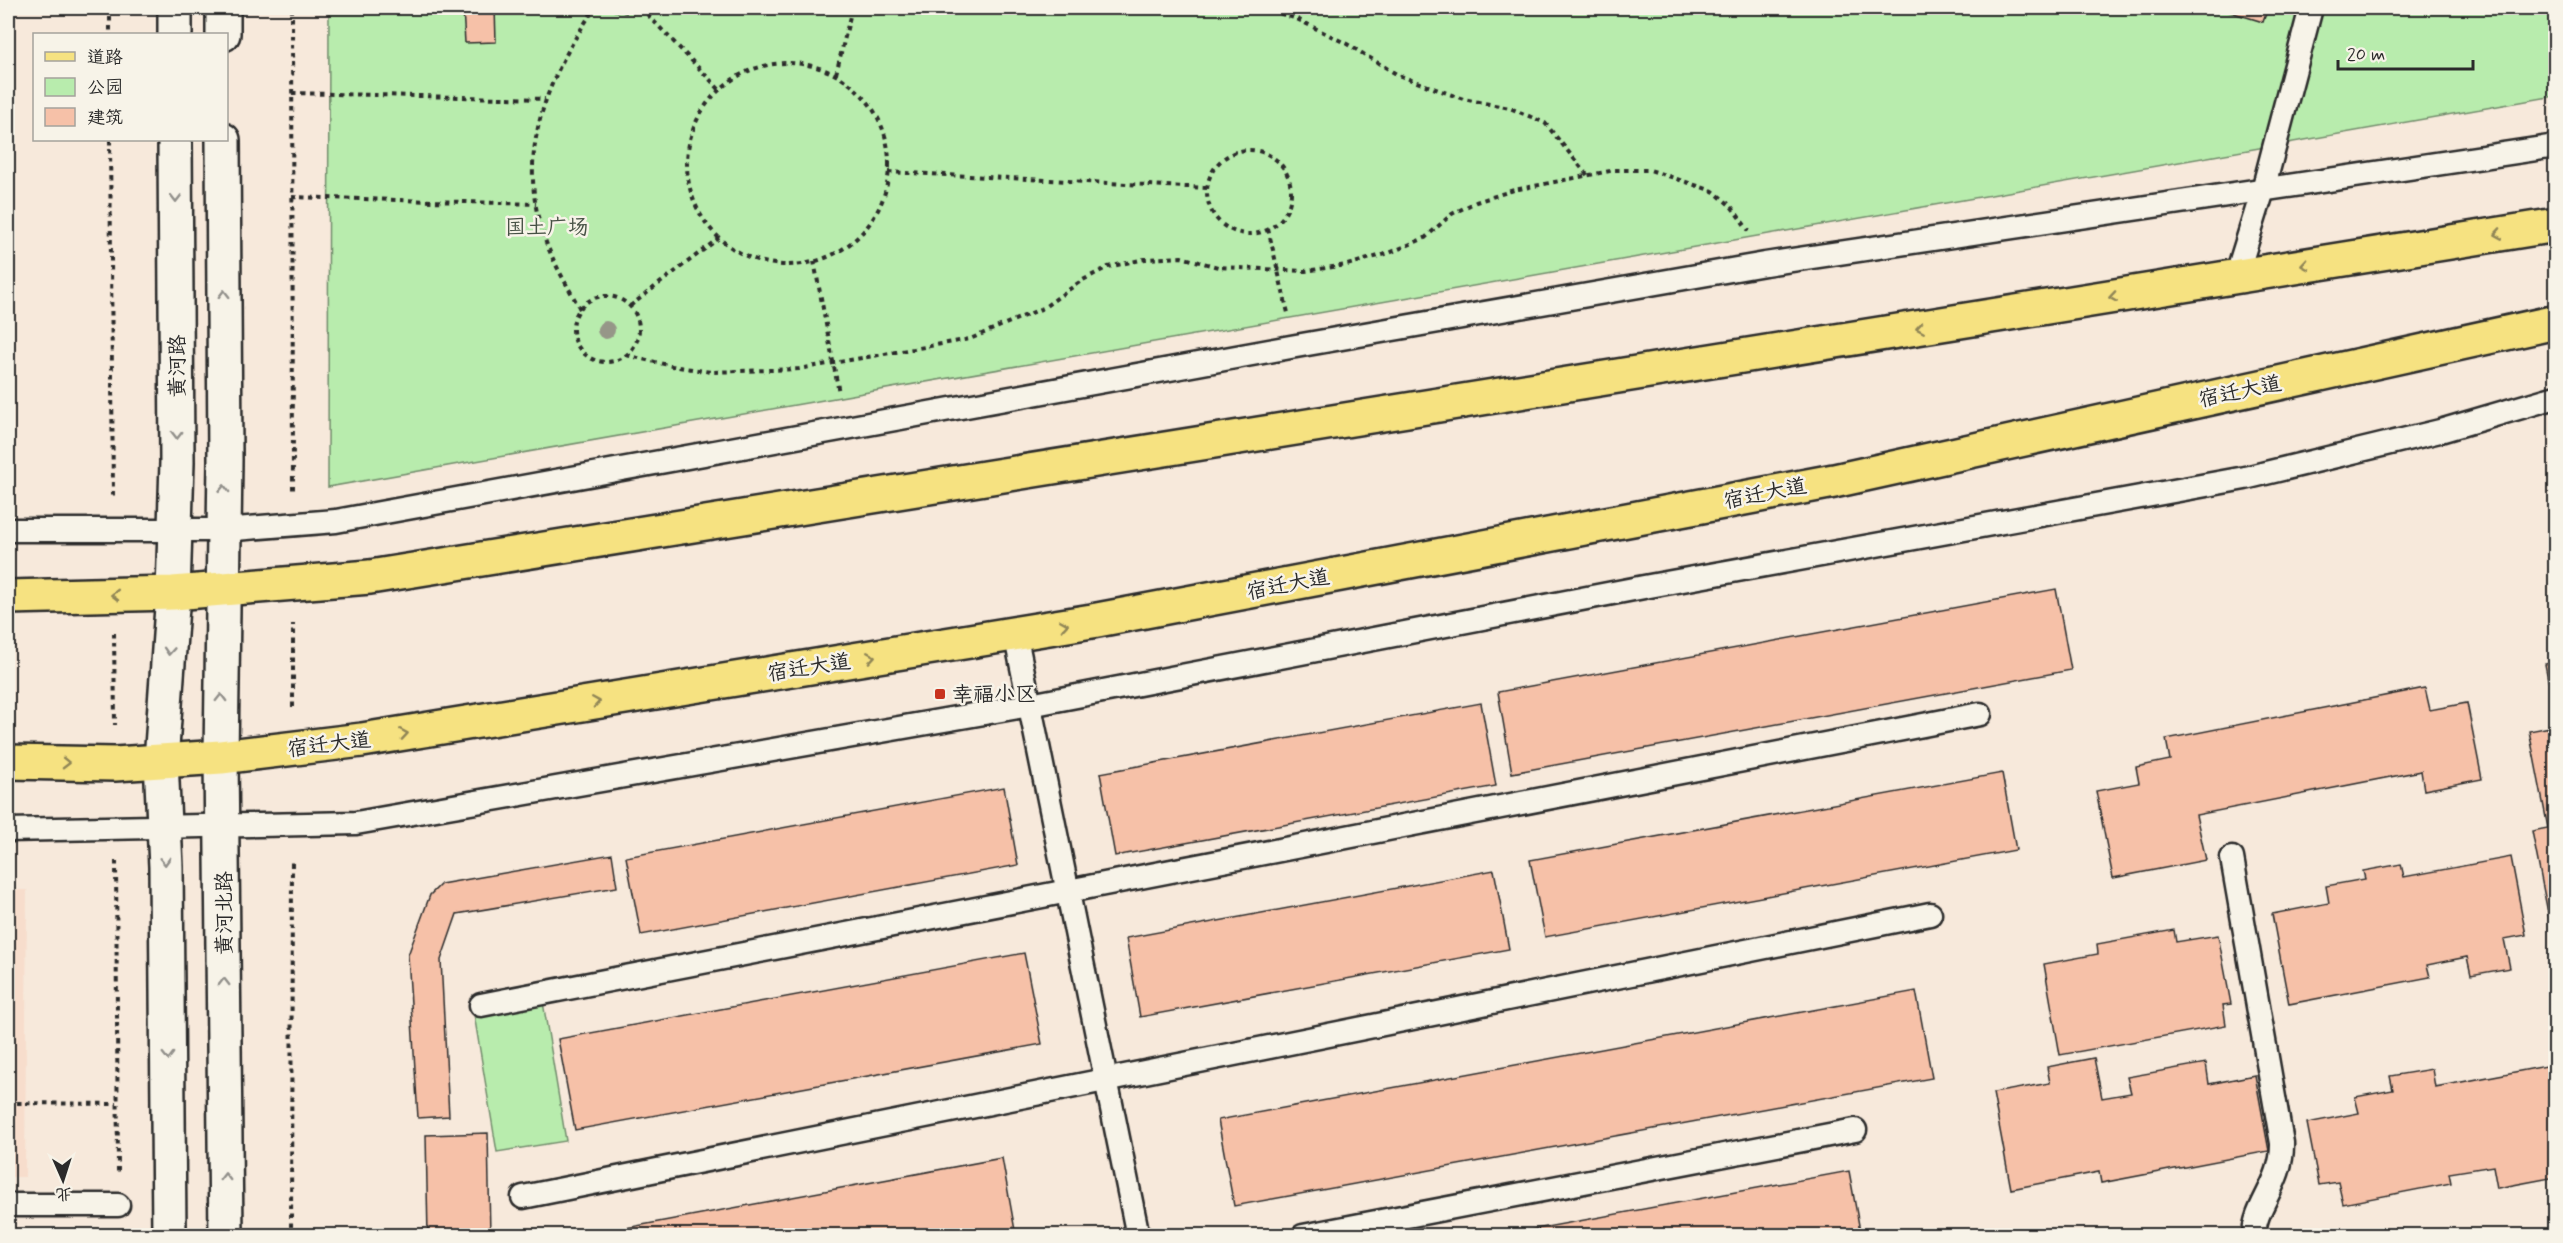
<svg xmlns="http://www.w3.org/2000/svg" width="2563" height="1243" font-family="Mynerve,'LXGW WenKai TC',sans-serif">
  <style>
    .built { fill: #f7ddcc }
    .green { fill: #b8ecad; stroke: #728c6c; stroke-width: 1.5 }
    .building { fill: #f6c1a8; stroke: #2b2b2b; stroke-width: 1.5 }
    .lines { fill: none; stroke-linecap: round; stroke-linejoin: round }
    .service-casing { stroke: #2b2b2b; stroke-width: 27 }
    .secondary-casing { stroke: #2b2b2b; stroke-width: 38 }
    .primary-casing { stroke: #2b2b2b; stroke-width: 38 }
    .path { stroke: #2b2b2b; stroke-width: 4; stroke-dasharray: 4.5 4.5; stroke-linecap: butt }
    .service { stroke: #f7f3e8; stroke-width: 22 }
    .secondary { stroke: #f7f3e8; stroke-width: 33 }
    .primary { stroke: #f6e281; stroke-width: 33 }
    .tree { fill: #969688 }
    .oneway { stroke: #918f8a }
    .oneway2 { stroke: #908656 }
    .poi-dot { fill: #c8321e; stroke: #f7f3e8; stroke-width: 2 }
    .labels { text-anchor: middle; stroke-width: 5; stroke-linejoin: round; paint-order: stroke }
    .park-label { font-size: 21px; fill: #475245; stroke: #f7f3e8 }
    .street-label { font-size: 21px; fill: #2b2b2b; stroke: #f7f3e8 }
    .poi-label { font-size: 21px; fill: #2b2b2b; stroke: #f7f3e8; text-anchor: start }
  </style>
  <rect width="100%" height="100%" fill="#f7e9db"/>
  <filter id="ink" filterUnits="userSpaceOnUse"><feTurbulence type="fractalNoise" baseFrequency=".0167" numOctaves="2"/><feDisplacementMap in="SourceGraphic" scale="12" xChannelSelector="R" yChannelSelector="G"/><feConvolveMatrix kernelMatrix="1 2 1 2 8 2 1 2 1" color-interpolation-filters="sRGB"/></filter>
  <g filter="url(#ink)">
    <!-- built -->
    <polygon class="built" points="8,890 27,890 25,1177 8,1177"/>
    <!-- green -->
    <g class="green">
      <polygon points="329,8 2555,8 2555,96 328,487"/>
      <polygon points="543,1002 566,1141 497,1152 474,1014"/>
    </g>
    <!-- building -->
    <g class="building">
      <polygon points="463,8 495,8 496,42 465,43"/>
      <polygon points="2217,8 2268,8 2263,22"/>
      <polygon points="2056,589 2071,670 1512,773 1498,692"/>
      <polygon points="2556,662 2556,720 2545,664"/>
      <polygon points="2425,688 2430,710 2467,703 2482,779 2424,790 2421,771 2196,815 2206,860 2113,878 2096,791 2139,783 2136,767 2170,760 2166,739"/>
      <polygon points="1481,703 1496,786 1115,856 1100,773"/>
      <polygon points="2556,726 2556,916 2549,918 2532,831 2548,828 2529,731"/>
      <polygon points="2002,773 2016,850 1545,937 1530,860"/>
      <polygon points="1004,787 1018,865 641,935 626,857"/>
      <polygon points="612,854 617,887 457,914 441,960 449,1116 418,1118 408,955 430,895 441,884"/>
      <polygon points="2511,857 2526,935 2504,939 2510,968 2471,975 2467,957 2427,965 2430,977 2289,1004 2272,914 2329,903 2326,886 2365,879 2363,871 2401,864 2404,877"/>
      <polygon points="1494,870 1509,949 1140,1017 1126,938"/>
      <polygon points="2174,930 2176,942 2218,935 2231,1004 2223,1005 2226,1025 2060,1055 2044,964 2098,954 2097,944"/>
      <polygon points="1024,953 1042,1044 575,1130 558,1039"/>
      <polygon points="1916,991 1932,1078 1234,1206 1218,1120"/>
      <polygon points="2094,1058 2102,1098 2131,1093 2127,1077 2206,1063 2209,1084 2255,1075 2269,1151 2101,1183 2099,1172 2011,1189 1993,1093 2050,1083 2047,1067"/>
      <polygon points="2552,1065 2556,1082 2556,1177 2497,1188 2493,1166 2449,1173 2451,1183 2343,1204 2338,1182 2319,1185 2307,1123 2359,1113 2355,1097 2393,1090 2390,1076 2432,1069 2435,1087"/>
      <polygon points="488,1133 490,1236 428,1236 426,1135"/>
      <polygon points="1002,1158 1016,1236 583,1236"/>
      <polygon points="1849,1171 1861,1236 1498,1236"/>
    </g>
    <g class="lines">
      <!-- service casing -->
      <g class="service-casing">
        <g id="service">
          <polyline points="2236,277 2263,190 2311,8"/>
          <polyline points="8,530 223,530 336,521 1296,346 1765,264 2556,146"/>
          <polyline points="1015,633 1138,1236"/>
          <polyline points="8,830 356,823 1030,705 1644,587 2245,478 2440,431 2556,397"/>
          <path d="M2232,858L2282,1143C2283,1183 2254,1205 2254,1236"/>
          <polyline points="481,1005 1980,714"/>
          <polyline points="523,1197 1930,914"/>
          <polyline points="8,1205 118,1205"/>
          <polyline points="1303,1236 1855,1130"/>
        </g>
      </g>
      <!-- secondary casing -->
      <g class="secondary-casing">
        <g id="secondary">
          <polyline points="175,8 175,34"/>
          <polyline points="223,8 223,34"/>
          <polyline points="223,140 225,460 221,757 226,1236"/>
          <polyline points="169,1236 166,867 161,761 173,593 177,462 175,140"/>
        </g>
      </g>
      <!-- primary casing -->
      <g class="primary-casing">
        <g id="primary">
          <polyline points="8,597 173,593 370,577 2556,225"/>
          <polyline points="8,762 115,764 221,757 362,740 1092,621 1834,481 2556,322"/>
        </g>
      </g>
      <!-- path -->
      <g class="path">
        <polyline points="110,8 110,34"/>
        <polyline points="292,8 293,491"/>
        <polyline points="605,8 629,12 639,8"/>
        <polyline points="641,8 720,90"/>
        <polyline points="1263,8 1297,19 1347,44 1398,75 1463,99 1510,108 1545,123 1588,176"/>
        <circle cx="788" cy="164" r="101"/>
        <polyline points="836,74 852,8"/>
        <polyline points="292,93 545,99"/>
        <polyline points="110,140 113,497"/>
        <circle cx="1249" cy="192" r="42"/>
        <polyline points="888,172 1207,188"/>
        <polyline points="292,197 536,204"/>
        <polyline points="1268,229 1288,313"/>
        <polyline points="814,261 839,393"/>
        <circle cx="606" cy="329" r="33"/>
        <polyline points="630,306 719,238"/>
        <path d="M580,309C570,290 558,271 550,252C511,164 544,81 595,8"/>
        <polyline points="626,355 672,366 711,372 799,369 970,339 1043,308 1081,281 1108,267 1145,259 1181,257 1218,267 1305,271 1347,265 1389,253 1425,238 1452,214 1476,202 1514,190 1615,170 1650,170 1713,191 1731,206 1749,231"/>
        <polyline points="114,633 115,725"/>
        <polyline points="293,707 293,624"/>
        <polyline points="116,861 118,1172"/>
        <polyline points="8,1103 117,1104"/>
        <polyline points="291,1236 292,858"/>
      </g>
      <!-- service -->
      <use href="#service" class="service"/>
      <!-- secondary -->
      <use href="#secondary" class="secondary"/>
      <!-- primary -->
      <use href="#primary" class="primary"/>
    </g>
    <!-- trees -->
    <circle class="tree" cx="606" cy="330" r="9"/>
    <!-- one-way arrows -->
    <defs><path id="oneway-chevron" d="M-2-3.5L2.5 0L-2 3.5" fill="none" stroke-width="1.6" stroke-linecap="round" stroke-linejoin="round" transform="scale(1.5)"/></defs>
    <g class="oneway">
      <use href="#oneway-chevron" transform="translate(176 198) rotate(90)"/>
      <use href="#oneway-chevron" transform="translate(224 294) rotate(-90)"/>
      <use href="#oneway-chevron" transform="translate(177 435) rotate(90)"/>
      <use href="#oneway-chevron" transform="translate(224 489) rotate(-89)"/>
      <use href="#oneway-chevron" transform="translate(169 651) rotate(94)"/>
      <use href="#oneway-chevron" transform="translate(221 698) rotate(-89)"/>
      <use href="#oneway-chevron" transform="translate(165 861) rotate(88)"/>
      <use href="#oneway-chevron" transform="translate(224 982) rotate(-90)"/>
      <use href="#oneway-chevron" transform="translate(168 1056) rotate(89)"/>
      <use href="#oneway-chevron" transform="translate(225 1177) rotate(-90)"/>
    </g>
    <g class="oneway2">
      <use href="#oneway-chevron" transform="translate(2498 234) rotate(171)"/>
      <use href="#oneway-chevron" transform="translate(2305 265) rotate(171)"/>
      <use href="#oneway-chevron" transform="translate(2113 297) rotate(171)"/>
      <use href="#oneway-chevron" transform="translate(1920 328) rotate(171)"/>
      <use href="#oneway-chevron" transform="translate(115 595) rotate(179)"/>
      <use href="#oneway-chevron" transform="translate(1064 625) rotate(-9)"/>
      <use href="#oneway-chevron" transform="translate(871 657) rotate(-9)"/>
      <use href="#oneway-chevron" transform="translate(596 702) rotate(-9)"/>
      <use href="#oneway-chevron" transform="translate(404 734) rotate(-9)"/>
      <use href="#oneway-chevron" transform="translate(66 763) rotate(1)"/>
    </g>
  </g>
  <!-- markers -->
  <rect class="poi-dot" x="934" y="688" width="12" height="12" rx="3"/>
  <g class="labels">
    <!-- park labels -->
    <g class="park-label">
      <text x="547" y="234">国土广场</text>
    </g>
    <!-- street labels -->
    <g class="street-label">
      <text transform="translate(177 366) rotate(-90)" y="7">黄河路</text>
      <text transform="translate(2240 391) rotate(-12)" y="7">宿迁大道</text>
      <text transform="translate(1765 493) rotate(-11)" y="7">宿迁大道</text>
      <text transform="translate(1288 584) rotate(-11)" y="7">宿迁大道</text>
      <text transform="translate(809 667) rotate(-9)" y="7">宿迁大道</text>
      <text transform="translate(329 744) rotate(-7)" y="7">宿迁大道</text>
      <text transform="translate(224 913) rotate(-90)" y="7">黄河北路</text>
    </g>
    <!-- poi labels -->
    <g class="poi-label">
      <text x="952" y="701">幸福小区</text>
    </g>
  </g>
  <!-- margin -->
  <rect width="2563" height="1243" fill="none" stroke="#f7f3e8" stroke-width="30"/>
  <rect x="15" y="15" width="2533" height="1213" fill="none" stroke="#2b2b2b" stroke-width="2" filter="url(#ink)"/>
  <!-- legend -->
  <rect x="33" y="33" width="195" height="108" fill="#f7f3e8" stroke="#a5a39c" stroke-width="1.5"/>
  <rect x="45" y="52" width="30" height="9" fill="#f6e281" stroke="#a5a39c" stroke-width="1.5"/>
  <text x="87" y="63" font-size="18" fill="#2b2b2b">道路</text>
  <rect x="45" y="78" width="30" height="18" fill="#b8ecad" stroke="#a5a39c" stroke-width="1.5"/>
  <text x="87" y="93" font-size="18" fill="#2b2b2b">公园</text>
  <rect x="45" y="108" width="30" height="18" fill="#f6c1a8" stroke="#a5a39c" stroke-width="1.5"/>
  <text x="87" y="123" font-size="18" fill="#2b2b2b">建筑</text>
  <!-- north arrow -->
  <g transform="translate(63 1180) rotate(177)" stroke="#f7f3e8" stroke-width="4.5" paint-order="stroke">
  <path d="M0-4.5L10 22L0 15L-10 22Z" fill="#2b2b2b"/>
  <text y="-9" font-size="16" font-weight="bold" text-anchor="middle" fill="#2b2b2b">北</text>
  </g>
  <!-- scale -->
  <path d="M2338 60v9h135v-9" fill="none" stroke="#2b2b2b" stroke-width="3"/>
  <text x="2347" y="60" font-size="18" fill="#2b2b2b" stroke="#f7f3e8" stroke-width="4.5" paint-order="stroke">20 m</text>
</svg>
